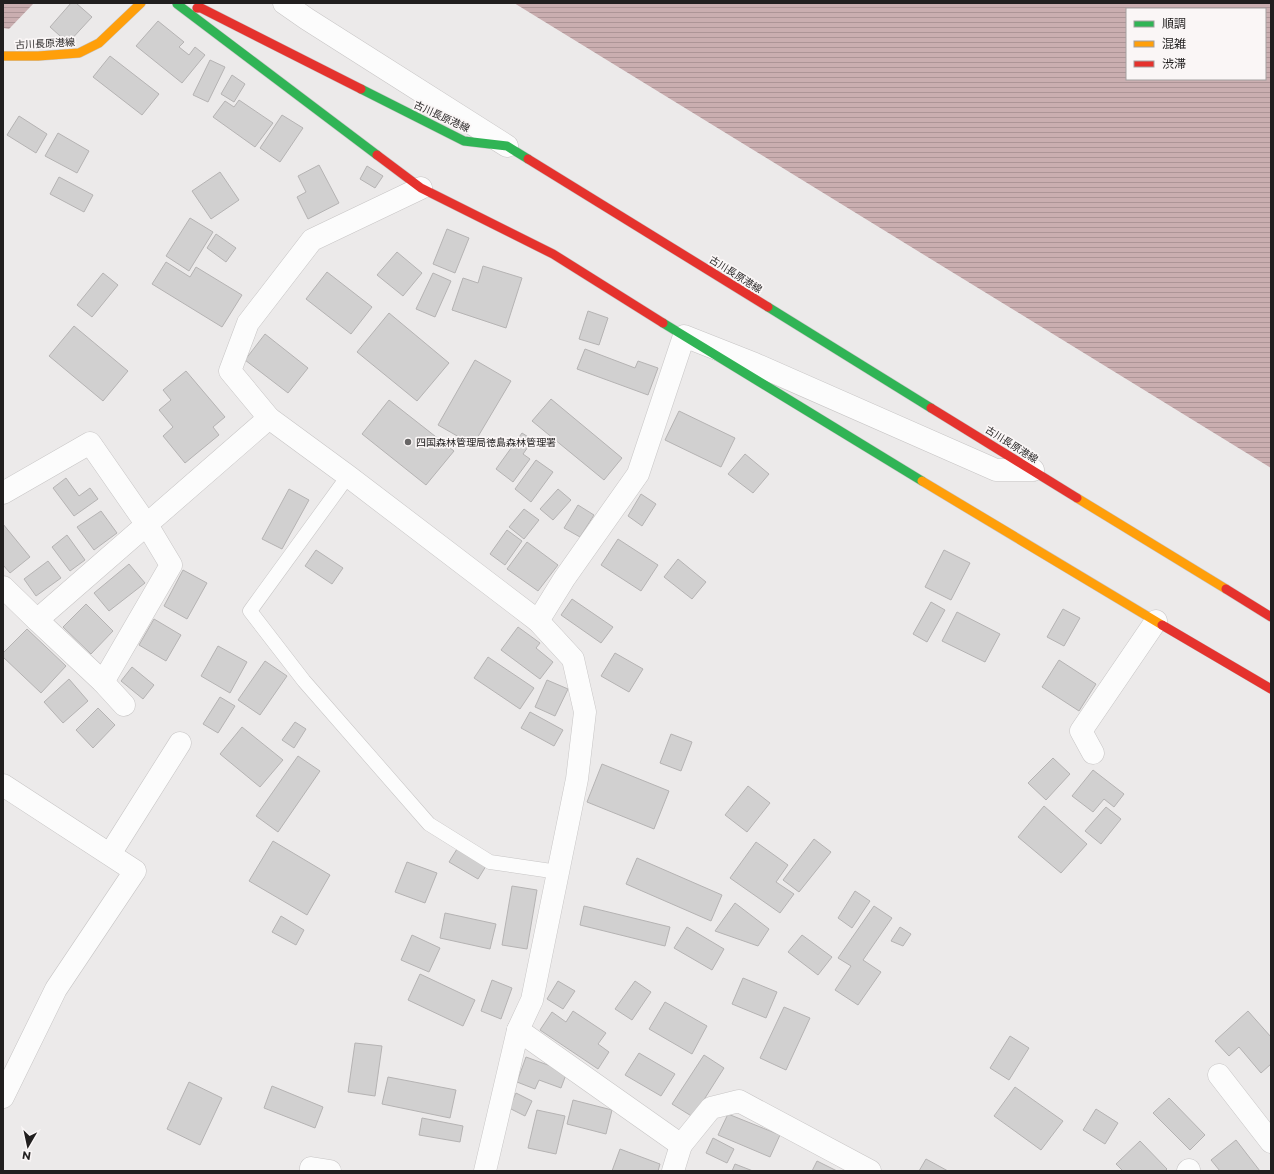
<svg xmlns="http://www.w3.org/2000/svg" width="1274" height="1174" font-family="Montserrat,'Noto Sans JP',sans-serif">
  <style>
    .water { fill: url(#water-rules); fill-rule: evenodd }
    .building { fill: #d1d0d0; stroke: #b5b3b3 }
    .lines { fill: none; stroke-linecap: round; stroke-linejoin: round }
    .lane-casing { stroke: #c7c5c5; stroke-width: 15 }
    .street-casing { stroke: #c7c5c5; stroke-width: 23 }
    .fast-casing { stroke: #c7c5c5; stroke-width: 10 }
    .slow-casing { stroke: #c7c5c5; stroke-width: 10 }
    .jam-casing { stroke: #c7c5c5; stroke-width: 10 }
    .lane { stroke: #fcfcfc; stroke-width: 14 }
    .street { stroke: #fcfcfc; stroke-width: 22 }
    .fast { stroke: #30b455; stroke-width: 9 }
    .slow { stroke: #ff9f0a; stroke-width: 9 }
    .jam { stroke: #e5322d; stroke-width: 9 }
    .poi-dot { fill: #686666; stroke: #faf6f6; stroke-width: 1.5 }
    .labels { text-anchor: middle; stroke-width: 3.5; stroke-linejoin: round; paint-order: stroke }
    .street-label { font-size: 10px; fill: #211f1f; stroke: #faf6f6 }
    .poi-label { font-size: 10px; fill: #211f1f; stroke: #faf6f6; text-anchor: start }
  </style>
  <defs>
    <pattern id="water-rules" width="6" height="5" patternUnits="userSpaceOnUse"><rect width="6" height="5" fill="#caaeb0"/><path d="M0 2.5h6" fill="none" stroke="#ad9597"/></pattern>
  </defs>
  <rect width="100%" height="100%" fill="#eceaea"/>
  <!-- water -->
  <g class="water">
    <polygon points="3,3 34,3 9,29 3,28"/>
    <path d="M514,3H1271V468ZM1127,9H1265V79H1127Z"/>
  </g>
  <!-- building -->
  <g class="building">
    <polygon points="71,3 76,3 92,17 68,43 50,27"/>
    <polygon points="158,21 184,42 179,47 189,55 195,47 205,55 182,83 136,46"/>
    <polygon points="110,56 159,94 142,115 93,77"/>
    <polygon points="210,60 225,67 208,102 193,95"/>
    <polygon points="232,75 245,84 234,102 221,94"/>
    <polygon points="239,100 273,123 255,147 213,117 225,101 234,107"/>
    <polygon points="282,115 303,128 280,162 260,148"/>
    <polygon points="19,116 47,134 36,153 7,135"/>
    <polygon points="58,133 89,151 77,173 45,156"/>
    <polygon points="319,165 339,203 308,219 297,197 306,192 298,176"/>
    <polygon points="367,166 383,176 375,188 360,179"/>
    <polygon points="220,172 239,200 211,219 192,191"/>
    <polygon points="59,177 93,195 84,212 50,194"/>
    <polygon points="190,218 213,232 189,271 166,256"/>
    <polygon points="447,229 469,238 455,273 433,264"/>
    <polygon points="216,234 236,248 226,262 207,248"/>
    <polygon points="397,252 422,273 403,296 377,275"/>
    <polygon points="166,262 190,277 196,267 242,295 222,327 152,284"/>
    <polygon points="483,266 522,278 506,328 452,310 463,278 478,283"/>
    <polygon points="327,272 372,307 351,334 306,299"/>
    <polygon points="103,273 118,285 92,317 77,305"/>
    <polygon points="433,273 451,281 435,317 416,309"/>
    <polygon points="588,311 608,318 599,345 579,339"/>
    <polygon points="389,313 449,363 417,401 357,352"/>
    <polygon points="74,326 128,371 103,401 49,356"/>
    <polygon points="265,334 308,368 288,393 245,360"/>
    <polygon points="585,349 635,368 638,361 658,368 648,395 577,369"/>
    <polygon points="475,360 511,381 473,445 438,425"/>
    <polygon points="186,371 225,417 213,427 219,435 185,463 163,436 173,427 159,410 171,400 163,390"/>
    <polygon points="551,399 622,458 604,480 532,421"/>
    <polygon points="389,400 454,451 426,485 362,434"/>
    <polygon points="679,411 735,438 721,467 665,440"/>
    <polygon points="522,433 533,440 523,454 530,459 513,482 496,469"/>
    <polygon points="745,454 769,474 753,493 728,474"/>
    <polygon points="536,460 553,472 531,502 515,489"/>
    <polygon points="66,478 79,496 90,488 98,499 74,516 53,488"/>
    <polygon points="289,489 309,500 282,549 262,539"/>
    <polygon points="558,489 571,500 553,520 540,509"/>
    <polygon points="641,494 656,504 642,526 628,516"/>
    <polygon points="578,505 594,515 580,537 564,528"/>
    <polygon points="524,509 539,520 524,539 509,527"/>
    <polygon points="101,511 117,533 94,550 77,527"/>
    <polygon points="3,524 30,557 10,573 3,565"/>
    <polygon points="507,530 522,541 505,565 490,554"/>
    <polygon points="67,535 85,560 70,571 52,547"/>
    <polygon points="618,539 658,565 641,591 601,565"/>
    <polygon points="527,542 558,565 538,591 507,569"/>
    <polygon points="316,550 343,568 332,584 305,566"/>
    <polygon points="944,550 970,563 951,600 925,587"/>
    <polygon points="678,559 706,582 692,599 664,577"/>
    <polygon points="48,561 61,578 36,596 24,579"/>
    <polygon points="129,564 145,583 109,611 94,593"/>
    <polygon points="183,570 207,583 187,619 164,606"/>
    <polygon points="572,599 613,627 601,643 561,615"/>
    <polygon points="931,602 945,610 927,642 913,634"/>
    <polygon points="86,604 113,631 91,654 63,627"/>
    <polygon points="1063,609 1080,618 1064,646 1047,637"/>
    <polygon points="957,612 1000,634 985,662 942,641"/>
    <polygon points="154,619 181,635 166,661 139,645"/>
    <polygon points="518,627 540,643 536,648 553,662 540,679 501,650"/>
    <polygon points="27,629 66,666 41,693 3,657 3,653"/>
    <polygon points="218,646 247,662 230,693 201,676"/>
    <polygon points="615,653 643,669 629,692 601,676"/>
    <polygon points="488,657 534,688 520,709 474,678"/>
    <polygon points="1059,660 1096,684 1079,711 1042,687"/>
    <polygon points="265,661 287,676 260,715 238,700"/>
    <polygon points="132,667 154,685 143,699 121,681"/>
    <polygon points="69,679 88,701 63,723 44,702"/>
    <polygon points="547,680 568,689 555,716 535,707"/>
    <polygon points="220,697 235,706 218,733 203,724"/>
    <polygon points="98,708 115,725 93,748 76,730"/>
    <polygon points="530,712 563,730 554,746 521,728"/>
    <polygon points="295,722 306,729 294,748 282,740"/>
    <polygon points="242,727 283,760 260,787 220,754"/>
    <polygon points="671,734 692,742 681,771 660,763"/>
    <polygon points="298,756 320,771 278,832 256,816"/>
    <polygon points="1053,758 1070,774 1046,800 1028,783"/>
    <polygon points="602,764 669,791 654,829 587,802"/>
    <polygon points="1093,770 1124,794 1114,807 1104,799 1093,812 1072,796"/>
    <polygon points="748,786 770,803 747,832 725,815"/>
    <polygon points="1044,806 1087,844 1061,873 1018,837"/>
    <polygon points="1106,807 1121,819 1101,844 1085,831"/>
    <polygon points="814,839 831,852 799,892 783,880"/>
    <polygon points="273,841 330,875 307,915 249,881"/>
    <polygon points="756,842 788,865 776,882 794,894 780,913 730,878"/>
    <polygon points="457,849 486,866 478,879 449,862"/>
    <polygon points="637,858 722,895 711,921 626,884"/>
    <polygon points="407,862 437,873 425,903 395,892"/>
    <polygon points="512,886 537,890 527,949 502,945"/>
    <polygon points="855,891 870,901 852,928 838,918"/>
    <polygon points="735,903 769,929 758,946 715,931"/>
    <polygon points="584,906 670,927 665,946 580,925"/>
    <polygon points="874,906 892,918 863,960 881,972 858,1005 835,990 851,966 838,958"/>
    <polygon points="445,913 496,924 490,949 440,938"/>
    <polygon points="281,916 304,930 296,945 272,932"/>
    <polygon points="687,927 724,949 712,970 674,948"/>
    <polygon points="900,927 911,934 903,946 891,941"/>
    <polygon points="412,935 440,948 429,972 401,960"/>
    <polygon points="802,935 832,957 818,975 788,952"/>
    <polygon points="420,974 475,1000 463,1026 408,1000"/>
    <polygon points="743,978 777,992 766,1018 732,1004"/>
    <polygon points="492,980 512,988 501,1019 481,1011"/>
    <polygon points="558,981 575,991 563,1009 547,999"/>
    <polygon points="635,981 651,992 632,1020 615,1009"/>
    <polygon points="665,1002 707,1026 692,1054 649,1029"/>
    <polygon points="784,1007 810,1018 786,1070 760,1058"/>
    <polygon points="573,1011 606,1033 598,1044 609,1052 598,1069 540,1030 552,1012 566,1022"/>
    <polygon points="1248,1011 1271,1037 1271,1064 1261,1073 1239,1047 1229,1056 1215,1041"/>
    <polygon points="1010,1036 1029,1048 1009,1080 990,1068"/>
    <polygon points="355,1043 382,1046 375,1096 348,1092"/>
    <polygon points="639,1053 675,1074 661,1096 625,1075"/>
    <polygon points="704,1055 724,1068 693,1117 672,1104"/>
    <polygon points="526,1057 567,1072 561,1088 539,1080 535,1089 517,1082"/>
    <polygon points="388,1077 456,1090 450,1118 382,1104"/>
    <polygon points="189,1082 222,1098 200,1145 167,1129"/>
    <polygon points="272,1086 323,1107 315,1128 264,1108"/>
    <polygon points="1015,1087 1063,1121 1041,1150 994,1116"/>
    <polygon points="516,1093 532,1101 525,1116 509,1108"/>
    <polygon points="1169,1098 1205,1135 1190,1150 1153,1113"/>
    <polygon points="573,1100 612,1110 606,1134 567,1124"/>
    <polygon points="1096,1109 1118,1123 1105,1144 1083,1130"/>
    <polygon points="537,1110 565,1116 556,1154 528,1148"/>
    <polygon points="728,1114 780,1135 770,1157 718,1135"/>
    <polygon points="422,1118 463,1126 460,1142 419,1135"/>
    <polygon points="713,1138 734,1149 727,1163 706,1153"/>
    <polygon points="1236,1140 1260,1171 1220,1171 1211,1160"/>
    <polygon points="1140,1141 1167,1169 1165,1171 1123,1171 1116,1164"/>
    <polygon points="620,1149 660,1164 658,1171 612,1171"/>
    <polygon points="926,1159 948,1171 919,1171"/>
    <polygon points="817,1161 837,1171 812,1171"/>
    <polygon points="735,1164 753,1171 732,1171"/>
  </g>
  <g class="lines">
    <!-- lane casing -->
    <g class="lane-casing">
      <polyline id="lane" points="348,476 250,611 304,681 429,824 490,862 558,872"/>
    </g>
    <!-- street casing -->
    <g class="street-casing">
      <g id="street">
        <polyline points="284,3 307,19 507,146"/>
        <polyline points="421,188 312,240 248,323 230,371 269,418 348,476 538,621 573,659 585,712 577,779 532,1000 518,1030 485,1171"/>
        <polyline points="3,493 90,443 147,525 171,565 103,682 37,620"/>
        <polyline points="3,587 37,620 269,418"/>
        <polyline points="538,621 564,579 638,474 684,336 755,364 996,470 1033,470"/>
        <polyline points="103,682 124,705"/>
        <polyline points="1093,753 1081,731 1156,621"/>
        <polyline points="3,785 135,871 56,989 3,1097"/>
        <polyline points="110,854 180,743"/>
        <polyline points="518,1030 681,1145 711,1108 739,1101 870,1171"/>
        <polyline points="1219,1075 1271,1142"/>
        <polyline points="311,1171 311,1168 330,1171"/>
        <polyline points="673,1171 681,1145"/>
        <polyline points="1188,1171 1189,1170"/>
      </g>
    </g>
    <!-- fast casing -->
    <g class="fast-casing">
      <g id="fast">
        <polyline points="177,4 377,155"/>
        <polyline points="361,89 464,141 507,146 528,159"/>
        <polyline points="768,307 931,408"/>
        <polyline points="663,323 922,481"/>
      </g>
    </g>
    <!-- slow casing -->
    <g class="slow-casing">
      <g id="slow">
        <polyline points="3,56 38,56 79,53 99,43 141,3"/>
        <polyline points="922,481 1162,625"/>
        <polyline points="1077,498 1226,589"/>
      </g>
    </g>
    <!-- jam casing -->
    <g class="jam-casing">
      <g id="jam">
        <polyline points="197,8 201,8 361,89"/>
        <polyline points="377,155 421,188 553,254 663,323"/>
        <polyline points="528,159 768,307"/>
        <polyline points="931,408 1077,498"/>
        <polyline points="1226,589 1271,617"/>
        <polyline points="1162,625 1271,689"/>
      </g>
    </g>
    <!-- lane -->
    <use href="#lane" class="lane"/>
    <!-- street -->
    <use href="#street" class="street"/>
    <!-- fast -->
    <use href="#fast" class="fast"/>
    <!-- slow -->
    <use href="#slow" class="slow"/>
    <!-- jam -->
    <use href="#jam" class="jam"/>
  </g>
  <!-- markers -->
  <circle class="poi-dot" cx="408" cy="442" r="4"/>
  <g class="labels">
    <!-- street labels -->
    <g class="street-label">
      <text transform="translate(45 43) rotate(-3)" y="4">古川長原港線</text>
      <text transform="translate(442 116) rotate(25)" y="4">古川長原港線</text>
      <text transform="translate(736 274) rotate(32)" y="4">古川長原港線</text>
      <text transform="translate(1012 444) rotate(32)" y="4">古川長原港線</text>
    </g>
    <!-- poi labels -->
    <g class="poi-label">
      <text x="416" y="446">四国森林管理局徳島森林管理署</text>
    </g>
  </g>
  <!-- border -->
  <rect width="1274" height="1174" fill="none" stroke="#211f1f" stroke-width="8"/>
  <!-- legend -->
  <rect x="1126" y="8" width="140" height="72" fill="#faf6f6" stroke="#a3a0a0"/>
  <rect x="1134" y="21" width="20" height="6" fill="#30b455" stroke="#a3a0a0"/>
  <text x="1162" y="28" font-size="12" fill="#211f1f">順調</text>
  <rect x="1134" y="41" width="20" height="6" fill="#ff9f0a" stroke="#a3a0a0"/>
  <text x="1162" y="48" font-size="12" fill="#211f1f">混雑</text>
  <rect x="1134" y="61" width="20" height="6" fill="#e5322d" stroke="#a3a0a0"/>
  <text x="1162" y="68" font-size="12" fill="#211f1f">渋滞</text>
  <!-- north arrow -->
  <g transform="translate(28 1146) rotate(189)" stroke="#faf6f6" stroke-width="3" paint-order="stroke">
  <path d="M0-3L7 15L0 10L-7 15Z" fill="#211f1f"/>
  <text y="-6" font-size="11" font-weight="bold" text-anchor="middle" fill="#211f1f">N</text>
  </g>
</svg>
